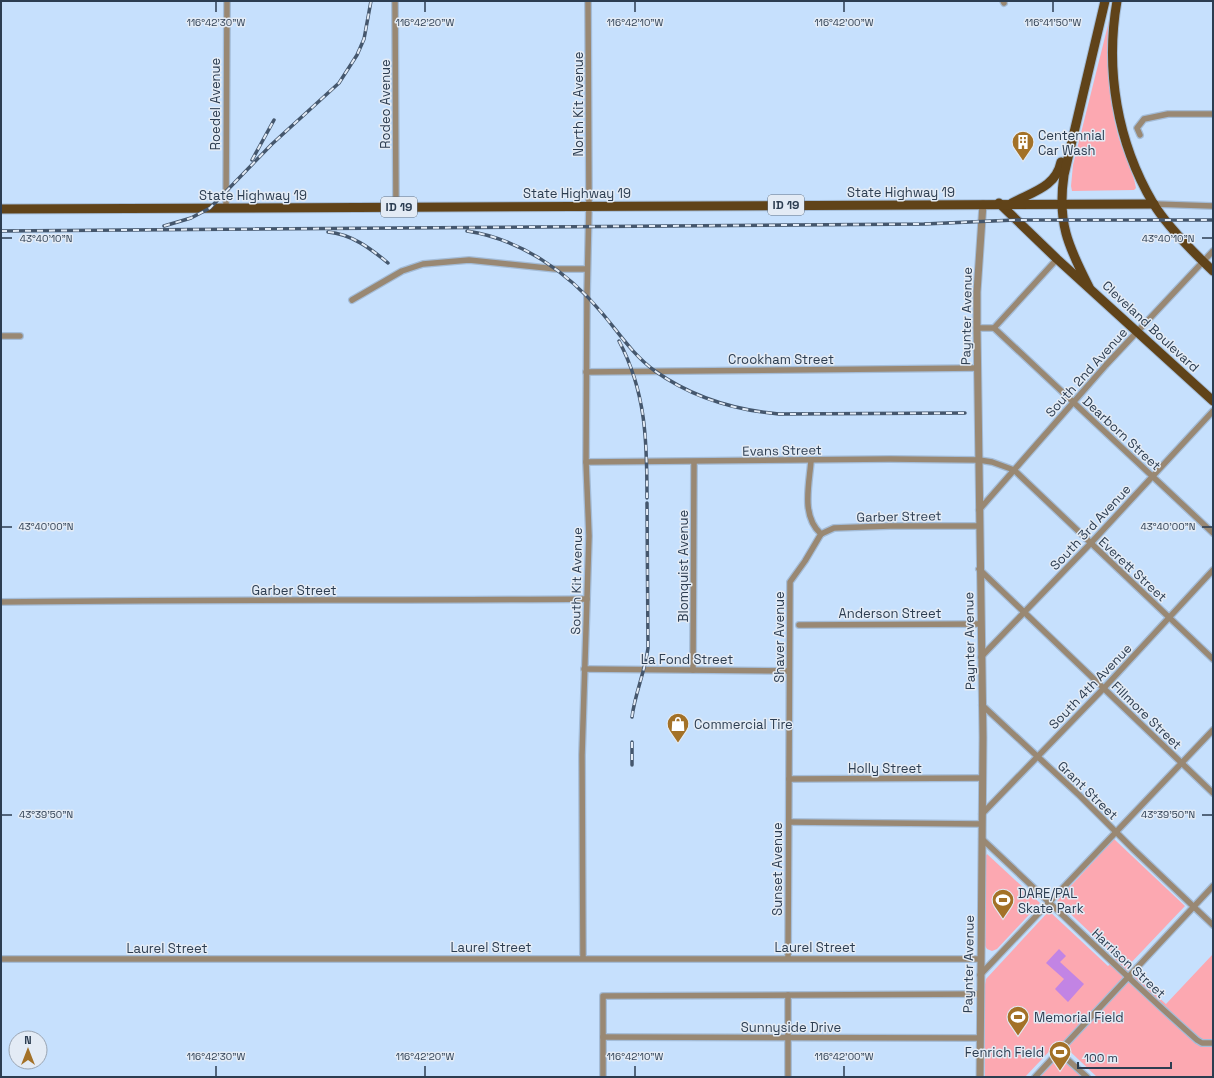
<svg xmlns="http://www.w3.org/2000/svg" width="1214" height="1078" font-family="'Space Grotesk',sans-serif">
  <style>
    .green { fill: #fca8b1 }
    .water { fill: #c284e4 }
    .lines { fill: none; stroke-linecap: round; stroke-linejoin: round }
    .minor-casing { stroke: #a4bcd7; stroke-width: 8 }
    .tertiary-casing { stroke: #a4bcd7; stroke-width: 9 }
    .primary-casing { stroke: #a4bcd7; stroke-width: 11 }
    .minor { stroke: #998873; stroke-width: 5.5 }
    .tertiary { stroke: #998873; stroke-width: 7 }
    .primary { stroke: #604319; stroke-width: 9 }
    .rail-casing { stroke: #45576d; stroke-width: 3.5 }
    .rail { stroke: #e3ebf5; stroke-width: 2; stroke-dasharray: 6; stroke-linecap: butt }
    .ticks { fill: none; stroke: #2c3d51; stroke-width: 1.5 }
    .labels { text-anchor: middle; stroke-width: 3; stroke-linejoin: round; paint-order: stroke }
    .shield { fill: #e3ebf5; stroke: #637182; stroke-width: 1 }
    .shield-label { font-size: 12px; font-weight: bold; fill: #2c3d51 }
    .street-label { font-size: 13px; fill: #2c3d51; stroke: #e3ebf5 }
    .poi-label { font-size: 13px; fill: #2c3d51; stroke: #e3ebf5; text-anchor: start }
    .ticks-label { font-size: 10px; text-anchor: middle; fill: #2c3d51; stroke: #e3ebf5; stroke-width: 3; stroke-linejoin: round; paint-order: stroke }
  </style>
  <rect width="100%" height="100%" fill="#c6e0fd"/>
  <!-- green -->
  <g class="green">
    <path d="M1109,21C1108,60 1108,97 1118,135C1123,153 1133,170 1136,188L1134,190L1072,191L1071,186L1073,165Z"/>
    <polygon points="1114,839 1185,906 1126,968 1166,1004 1213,954 1213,1077 1097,1077 1059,1041 1025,1077 985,1077 984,990 986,979 1049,911 1108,966 1117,958 1057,901"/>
    <polygon points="987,854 1040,903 997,949 992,951 987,949 984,944 985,857"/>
    <polygon points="1059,1056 1082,1077 1040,1077"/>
  </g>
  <!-- water -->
  <polygon class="water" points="1059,949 1066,956 1060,962 1084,984 1068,1002 1055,989 1064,979 1046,963"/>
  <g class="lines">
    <!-- minor casing -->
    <g class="minor-casing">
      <g id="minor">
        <polyline points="395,1 396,207"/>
        <polyline points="1003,1 1004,3"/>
        <polyline points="1140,135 1137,128 1144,119 1168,114 1213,114"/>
        <polyline points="1154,204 1213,206"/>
        <polyline points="226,208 227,1"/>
        <polyline points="352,300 402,271 423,264 469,260 556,269 587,269"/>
        <polyline points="977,328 994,328 1213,533"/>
        <polyline points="994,328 1057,259"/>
        <polyline points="1,336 20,336"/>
        <polyline points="586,372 977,368"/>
        <path d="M811,461C809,486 801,516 821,534"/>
        <polyline points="586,462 890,459 979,460 992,462 1014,470 1213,659"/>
        <polyline points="979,510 1106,365 1213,251"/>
        <polyline points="821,534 834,528 890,526 979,526"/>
        <polyline points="979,569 1213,793"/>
        <path d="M1,602C196,599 391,601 587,599"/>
        <polyline points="799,625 980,624"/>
        <polyline points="981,657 1090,544 1213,411"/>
        <polyline points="584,669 789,671"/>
        <polyline points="693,670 694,463"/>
        <polyline points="982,705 1079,795 1133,849 1213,925"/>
        <polyline points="789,779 982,778"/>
        <polyline points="982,814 1104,688 1213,570"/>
        <polyline points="789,822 981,824"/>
        <path d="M982,839C1054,906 1124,975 1197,1040L1202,1043H1213"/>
        <polyline points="583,957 582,755 589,536 586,462 587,295 589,206 588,1"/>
        <polyline points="788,958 790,582 805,561 821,534"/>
        <polyline points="1,959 980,959"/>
        <polyline points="980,975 1213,730"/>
        <polyline points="603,1037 979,1038"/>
        <polyline points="1059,1052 1087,1077"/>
        <polyline points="603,1077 603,996 980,994"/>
        <polyline points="788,1077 788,995"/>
        <polyline points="1035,1077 1213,886"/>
      </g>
    </g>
    <!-- tertiary casing -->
    <g class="tertiary-casing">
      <polyline id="tertiary" points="980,1077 983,737 977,328 977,292 983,204"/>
    </g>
    <!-- primary casing -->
    <g class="primary-casing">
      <g id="primary">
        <path d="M1117,1C1105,70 1117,142 1153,203C1167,226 1193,252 1213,271"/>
        <polyline points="999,203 1057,259 1213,401"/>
        <path d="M1012,203C1032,192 1056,187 1061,162"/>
        <polyline points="1,209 1154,204"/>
        <path d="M1089,287C1068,246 1057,222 1064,175L1105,1"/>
      </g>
    </g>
    <!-- minor -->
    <use href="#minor" class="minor"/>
    <!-- tertiary -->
    <use href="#tertiary" class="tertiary"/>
    <!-- primary -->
    <use href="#primary" class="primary"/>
    <!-- rail casing -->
    <g class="rail-casing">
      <g id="rail">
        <polyline points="252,160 274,120"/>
        <polyline points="164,226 191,218 210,208 272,144 339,83 357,55 364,39 371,1"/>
        <polyline points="1,231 924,224 1015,220 1213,220"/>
        <path d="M467,231C520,239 568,272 602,313C619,333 633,355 655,371C693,398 734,410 779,414L965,413"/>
        <path d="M328,232C351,234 370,248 388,263"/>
        <path d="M619,341C646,392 647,441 647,498"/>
        <path d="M632,717C635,693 645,672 648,648L647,503"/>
        <polyline points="632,742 632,765"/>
      </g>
    </g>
    <!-- rail -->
    <use href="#rail" class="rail"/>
  </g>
  <!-- ticks -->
  <path class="ticks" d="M216,2V12M425,2V12M635,2V12M844,2V12M1053,2V12M2,238H12M1202,238H1212M2,527H12M1202,527H1212M2,815H12M1202,815H1212M216,1066V1076M425,1066V1076M635,1066V1076M844,1066V1076"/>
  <!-- icons -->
  <defs>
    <g id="building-pin" transform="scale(1.15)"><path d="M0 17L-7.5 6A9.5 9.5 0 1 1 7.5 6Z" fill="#a37127" stroke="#e3ebf5"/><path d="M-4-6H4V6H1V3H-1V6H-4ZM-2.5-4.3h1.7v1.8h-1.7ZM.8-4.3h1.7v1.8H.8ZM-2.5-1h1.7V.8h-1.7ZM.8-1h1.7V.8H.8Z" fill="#fff"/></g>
    <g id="shop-pin" transform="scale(1.15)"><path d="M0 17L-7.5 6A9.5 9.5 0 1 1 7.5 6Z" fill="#a37127" stroke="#e3ebf5"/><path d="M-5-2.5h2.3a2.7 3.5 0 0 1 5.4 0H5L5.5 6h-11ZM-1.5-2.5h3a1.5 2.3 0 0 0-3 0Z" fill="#fff"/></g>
    <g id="stadium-pin" transform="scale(1.15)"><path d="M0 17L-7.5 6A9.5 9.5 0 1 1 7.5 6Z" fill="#a37127" stroke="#e3ebf5"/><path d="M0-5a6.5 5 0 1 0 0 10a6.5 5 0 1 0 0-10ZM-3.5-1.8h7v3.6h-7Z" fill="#fff"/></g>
  </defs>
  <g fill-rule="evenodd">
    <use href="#building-pin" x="1023" y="142"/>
    <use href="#shop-pin" x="678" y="724"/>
    <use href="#stadium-pin" x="1003" y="900"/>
    <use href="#stadium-pin" x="1018" y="1017"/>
    <use href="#stadium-pin" x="1060" y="1052"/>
  </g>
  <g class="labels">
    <!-- shield labels -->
    <g class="shield">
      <rect x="768" y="195" width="36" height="20" rx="3"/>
      <rect x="381" y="197" width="36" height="20" rx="3"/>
    </g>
    <g class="shield-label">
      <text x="786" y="209">ID 19</text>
      <text x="399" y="211">ID 19</text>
    </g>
    <!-- street labels -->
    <g class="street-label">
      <text transform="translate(215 104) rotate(-90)" y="5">Roedel Avenue</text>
      <text transform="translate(385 104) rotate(-90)" y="5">Rodeo Avenue</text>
      <text transform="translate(578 104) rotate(-90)" y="5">North Kit Avenue</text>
      <text x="901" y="197">State Highway 19</text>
      <text x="577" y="198">State Highway 19</text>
      <text x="253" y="200">State Highway 19</text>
      <text transform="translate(966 316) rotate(-89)" y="5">Paynter Avenue</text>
      <text transform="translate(1151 326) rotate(43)" y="5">Cleveland Boulevard</text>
      <text x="781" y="364">Crookham Street</text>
      <text transform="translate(1086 372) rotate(-48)" y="5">South 2nd Avenue</text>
      <text transform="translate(1122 433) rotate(43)" y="5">Dearborn Street</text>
      <text transform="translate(782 450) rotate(-1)" y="5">Evans Street</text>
      <text transform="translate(899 516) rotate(-1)" y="5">Garber Street</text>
      <text transform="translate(1090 527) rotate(-47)" y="5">South 3rd Avenue</text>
      <text transform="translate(683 566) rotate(-90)" y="5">Blomquist Avenue</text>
      <text transform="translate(1133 569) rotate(43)" y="5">Everett Street</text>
      <text transform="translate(576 581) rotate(-89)" y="5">South Kit Avenue</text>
      <text x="294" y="595">Garber Street</text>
      <text x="890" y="618">Anderson Street</text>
      <text transform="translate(779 637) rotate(-90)" y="5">Shaver Avenue</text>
      <text transform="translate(969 641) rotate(-91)" y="5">Paynter Avenue</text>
      <text x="687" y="664">La Fond Street</text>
      <text transform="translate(1090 686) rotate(-46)" y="5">South 4th Avenue</text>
      <text transform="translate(1147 715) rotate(44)" y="5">Fillmore Street</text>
      <text x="885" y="773">Holly Street</text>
      <text transform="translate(1088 790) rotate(44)" y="5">Grant Street</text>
      <text transform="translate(777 869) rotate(-90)" y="5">Sunset Avenue</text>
      <text x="491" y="952">Laurel Street</text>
      <text x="815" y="952">Laurel Street</text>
      <text x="167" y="953">Laurel Street</text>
      <text transform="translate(1129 963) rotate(43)" y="5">Harrison Street</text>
      <text transform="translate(968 964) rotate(-89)" y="5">Paynter Avenue</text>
      <text x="791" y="1032">Sunnyside Drive</text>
    </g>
    <!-- poi labels -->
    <g class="poi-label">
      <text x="1038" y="140">Centennial<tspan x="1038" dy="15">Car Wash</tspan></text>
      <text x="694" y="729">Commercial Tire</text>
      <text x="1018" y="898">DARE/PAL<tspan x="1018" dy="15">Skate Park</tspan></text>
      <text x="1034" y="1022">Memorial Field</text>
      <text x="1044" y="1057" text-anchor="end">Fenrich Field</text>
    </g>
  </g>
  <g class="ticks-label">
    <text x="216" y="26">116°42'30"W</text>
    <text x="425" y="26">116°42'20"W</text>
    <text x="635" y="26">116°42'10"W</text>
    <text x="844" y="26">116°42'00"W</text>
    <text x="1053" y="26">116°41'50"W</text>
    <text x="46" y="242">43°40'10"N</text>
    <text x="1168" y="242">43°40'10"N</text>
    <text x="46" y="530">43°40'00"N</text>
    <text x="1168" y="530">43°40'00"N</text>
    <text x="46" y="818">43°39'50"N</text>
    <text x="1168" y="818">43°39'50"N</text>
    <text x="216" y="1060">116°42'30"W</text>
    <text x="425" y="1060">116°42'20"W</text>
    <text x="635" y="1060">116°42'10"W</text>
    <text x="844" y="1060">116°42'00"W</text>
  </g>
  <!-- border -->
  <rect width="1214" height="1078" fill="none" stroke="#2c3d51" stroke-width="4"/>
  <!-- north arrow -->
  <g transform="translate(28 1050)"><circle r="19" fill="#e3ebf5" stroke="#9aa5b3"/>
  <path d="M0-3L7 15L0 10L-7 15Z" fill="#a37127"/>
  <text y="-6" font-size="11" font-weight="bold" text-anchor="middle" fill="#2c3d51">N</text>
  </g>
  <!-- scale -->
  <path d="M1078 1062v6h93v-6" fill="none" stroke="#2c3d51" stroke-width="2"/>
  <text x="1084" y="1062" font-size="12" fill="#2c3d51" stroke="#e3ebf5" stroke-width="3" paint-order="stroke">100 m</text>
</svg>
